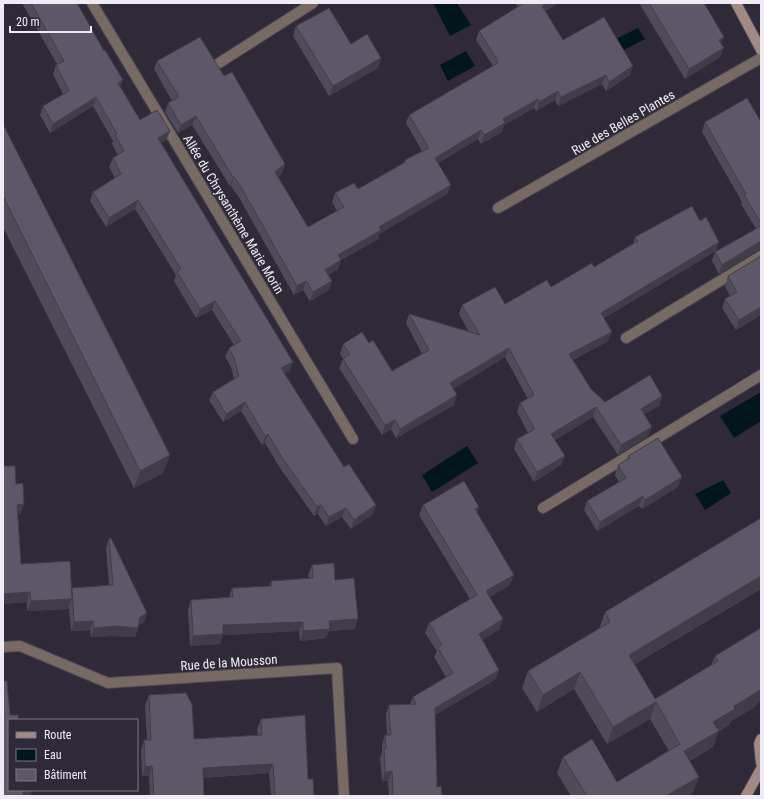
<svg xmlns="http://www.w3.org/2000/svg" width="764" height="799" font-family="'Roboto Condensed',sans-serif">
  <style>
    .water { fill: #00161a }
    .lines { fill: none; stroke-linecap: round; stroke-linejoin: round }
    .lane-casing { stroke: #4b4552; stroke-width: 12 }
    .street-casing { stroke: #4b4552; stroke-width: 12 }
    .secondary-casing { stroke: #4b4552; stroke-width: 12 }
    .lane { stroke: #776964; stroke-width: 10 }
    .street { stroke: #776964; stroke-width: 10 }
    .secondary { stroke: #a08a83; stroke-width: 10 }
    .wall { fill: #504b59 }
    .shaded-wall { fill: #413d48 }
    .building { fill: #5d5767; stroke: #413d48 }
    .labels { text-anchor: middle; stroke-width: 3; stroke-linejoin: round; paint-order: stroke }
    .street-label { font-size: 13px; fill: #efebf5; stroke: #302a38 }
  </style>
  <rect width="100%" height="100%" fill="#302a38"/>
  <!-- water -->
  <g class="water">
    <polygon points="433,3 457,3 471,25 450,36"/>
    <polygon points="638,28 645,39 620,52 614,40"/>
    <polygon points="466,51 475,66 448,81 440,65"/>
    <polygon points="761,392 761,421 734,438 720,416"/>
    <polygon points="467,446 478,463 432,492 422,475"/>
    <polygon points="723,480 731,493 705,510 695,494"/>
  </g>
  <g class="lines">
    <!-- lane casing -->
    <g class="lane-casing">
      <g id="lane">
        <polyline points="219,63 313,3"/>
        <polyline points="626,338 761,256"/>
        <polyline points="543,508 761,375"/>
      </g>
    </g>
    <!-- street casing -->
    <g class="street-casing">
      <g id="street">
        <polyline points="92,3 353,439"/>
        <polyline points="498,208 761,58"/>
        <polyline points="3,647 20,646 108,683 337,668 344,796"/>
      </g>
    </g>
    <!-- secondary casing -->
    <g class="secondary-casing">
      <g id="secondary">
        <polyline points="736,3 761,50"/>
        <polyline points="761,739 759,744 761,763"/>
        <polyline points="746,796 761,769"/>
      </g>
    </g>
    <!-- lane -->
    <use href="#lane" class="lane"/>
    <!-- street -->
    <use href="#street" class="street"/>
    <!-- secondary -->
    <use href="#secondary" class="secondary"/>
  </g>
  <!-- wall -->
  <g class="wall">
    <polygon points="22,3 77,3 104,51 123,80 120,87 140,120 170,131 166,140 161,143 290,371 284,374 373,514 351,529 342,517 326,526 318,514 314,516 280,468 265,443 262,445 241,411 223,422 209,400 213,392 234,379 231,367 225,357 229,348 234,345 212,310 196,318 174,281 176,275 135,209 106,227 90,201 93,192 115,178 109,167 113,158 118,155 112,144 113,141 93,106 50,133 40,115 43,106 63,94 53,74 56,65 57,64"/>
    <polygon points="515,3 558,3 545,11 563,40 630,75 606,91 602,84 558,106 555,100 536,111 534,108 504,125 502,132 481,144 478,139 438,163 447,194 379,234 378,239 341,260 338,269 328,275 332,281 329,290 310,301 303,290 294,295 238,196 231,186 230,186 192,125 178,133 165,112 168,103 172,101 154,69 157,61 224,76 285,164 282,173 278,177 308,227 337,211 332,202 335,193 358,189 403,163 405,160 422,151 406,123 409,115 493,66 476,40 479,31 518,7"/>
    <polygon points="639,3 704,3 721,43 720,57 685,79"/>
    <polygon points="296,26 351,44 381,58 378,68 329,96 293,36"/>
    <polygon points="705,122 761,122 761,250 758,250 719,274 712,261 715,252 756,229 741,204 742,202 702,132"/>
    <polygon points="3,124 170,455 163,473 134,488 3,227"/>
    <polygon points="635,237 716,251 604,318 608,341 573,360 591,389 605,402 662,396 659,406 644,414 648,436 618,455 593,417 555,440 565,456 561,465 534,482 514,449 517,439 528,433 517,412 520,403 528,399 505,357 453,389 454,405 396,438 391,429 382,435 339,368 343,359 340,354 343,344 369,343 392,371 422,354 406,323 409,314 469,332 459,314 462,305 505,304 551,287 594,267 633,244"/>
    <polygon points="728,276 761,315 736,330 722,308 725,299 730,296 725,286"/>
    <polygon points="628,456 678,487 642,509 639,506 597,531 584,510 587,501 619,482 615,475 618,465 627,459"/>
    <polygon points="3,466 16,484 24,504 20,514 18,514 21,564 71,589 109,585 106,548 109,538 144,622 139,625 135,637 112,636 91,637 90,630 71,631 69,608 68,609 27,611 27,602 3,604"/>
    <polygon points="423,505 479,507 477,512 510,585 489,597 500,629 482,640 499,670 496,679 435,715 437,787 442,796 389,796 388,781 382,781 380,758 382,753 382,745 385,735 387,735 386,714 389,705 410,704 413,697 446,677 434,657 437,651 425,633 429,623 470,599 419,515"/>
    <polygon points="761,518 761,589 635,664 655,699 711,665 715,656 761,628 761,700 753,708 731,721 729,725 718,732 713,747 690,761 693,793 688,796 571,796 557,773 563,757 617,782 669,751 650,719 607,744 574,689 537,712 522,688 528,671 599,629 605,612"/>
    <polygon points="312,565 335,580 355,629 329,631 326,638 300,641 299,631 223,635 220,644 190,646 188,610 191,600 229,597 232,588 269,586 271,581 309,578 308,575"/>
    <polygon points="149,695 194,739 258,735 257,729 261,719 308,779 314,796 271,796 269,773 203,778 204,796 150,796 149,776 142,776 141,750 144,740 147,740 145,705"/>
  </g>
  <!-- shaded-wall -->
  <g class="shaded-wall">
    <polygon points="547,3 558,3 539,14 542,6"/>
    <polygon points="724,37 720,46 719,40"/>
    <polygon points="724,48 720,57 685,79 689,69"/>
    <polygon points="381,58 378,68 329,96 333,86"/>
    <polygon points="633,66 630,75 606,91 609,82"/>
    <polygon points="606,75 602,84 558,106 561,97"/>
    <polygon points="123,80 120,89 118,83"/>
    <polygon points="558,91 555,100 536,111 539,102"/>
    <polygon points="96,97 93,106 50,133 53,124"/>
    <polygon points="538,99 534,108 504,125 502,132 481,144 484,135 503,119"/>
    <polygon points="196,116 192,125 178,133 181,125"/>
    <polygon points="481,130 478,139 432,167 435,158"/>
    <polygon points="170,131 166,140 155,147 158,138"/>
    <polygon points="285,164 282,173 272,181 275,172"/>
    <polygon points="233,177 234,177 231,186 230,186"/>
    <polygon points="451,185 447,194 379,234 378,239 334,263 338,255 379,227"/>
    <polygon points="138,200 135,209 106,227 109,218"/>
    <polygon points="761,241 761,250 758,250 719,274 722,265"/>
    <polygon points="719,242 716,251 597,322 601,313"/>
    <polygon points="341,260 338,269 322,278 325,270"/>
    <polygon points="306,281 303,290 294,295 297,286"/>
    <polygon points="332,281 329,290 310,301 313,292"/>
    <polygon points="215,301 212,310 196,318 200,309"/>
    <polygon points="761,307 761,315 736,330 739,320"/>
    <polygon points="612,332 608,341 566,364 569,354"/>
    <polygon points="509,348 505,357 446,393 450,383"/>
    <polygon points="293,362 290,371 277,377 281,368"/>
    <polygon points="457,395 454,405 396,438 400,429"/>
    <polygon points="662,396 659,406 638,418 641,409"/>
    <polygon points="245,402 241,411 223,422 226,414"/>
    <polygon points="596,407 593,417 548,444 551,434"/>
    <polygon points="395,420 391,429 382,435 385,425"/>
    <polygon points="652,427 648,436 618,455 621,445"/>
    <polygon points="268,434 265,443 262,445 265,436"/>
    <polygon points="170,455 163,473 134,488 140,471"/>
    <polygon points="565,456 561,465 534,482 537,472"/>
    <polygon points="682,477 678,487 642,509 645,500"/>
    <polygon points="643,496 639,506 597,531 600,522"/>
    <polygon points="24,504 20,514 14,514 17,505"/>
    <polygon points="321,505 318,514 314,516 317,507"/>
    <polygon points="376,505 373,514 351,529 354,520"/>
    <polygon points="479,507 475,516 475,509"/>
    <polygon points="346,508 342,517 326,526 329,517"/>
    <polygon points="514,575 510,585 482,601 486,591"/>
    <polygon points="761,576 761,589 623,671 629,655"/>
    <polygon points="30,592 27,602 3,604 3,594"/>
    <polygon points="72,599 68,609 27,611 31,601"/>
    <polygon points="147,613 144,622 136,626 140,617"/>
    <polygon points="358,619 355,629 329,631 326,638 300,641 303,631 329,621"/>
    <polygon points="503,619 500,629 476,644 479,634"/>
    <polygon points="93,621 90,630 71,631 74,622"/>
    <polygon points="303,622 299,631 223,635 220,644 190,646 193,636 223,625"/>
    <polygon points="116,626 138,628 135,637 112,636 91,637 94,628"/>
    <polygon points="499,670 496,679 431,717 435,708"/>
    <polygon points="580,672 574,689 537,712 543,695"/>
    <polygon points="761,689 761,700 753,708 731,721 729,725 718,732 713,747 678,768 684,751 713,722 734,706"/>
    <polygon points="656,702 650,719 607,744 613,727"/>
    <polygon points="273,764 269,773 199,778 203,768"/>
    <polygon points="152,766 149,776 142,776 145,767"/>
    <polygon points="392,771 388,781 382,781 385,772"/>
    <polygon points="699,777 693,793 688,796 666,796"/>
    <polygon points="32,791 30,796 22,796 23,792"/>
  </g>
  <!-- building -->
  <g class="building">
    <polygon points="31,3 77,3 104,51 105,50 123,80 118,83 140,120 157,110 170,131 158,138 293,362 281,368 344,467 349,464 376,505 354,520 346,508 329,517 321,505 317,507 283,459 268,434 265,436 245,402 226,414 213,392 239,376 234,358 229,348 241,341 215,301 200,309 177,272 181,269 138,200 109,218 93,192 121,174 113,158 124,151 115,135 117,134 96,97 53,124 43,106 69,91 56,65 64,61"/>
    <polygon points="524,3 547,3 542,6 563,40 604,17 633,66 609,82 606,75 561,97 558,91 539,102 538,99 503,119 505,123 484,135 481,130 435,158 451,185 379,227 381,230 338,255 341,260 325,270 332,281 313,292 306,281 297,286 241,187 234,177 233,177 196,116 181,125 168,103 179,97 157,61 200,37 224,76 232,72 285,164 275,172 308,227 344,207 335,193 354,183 358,189 406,162 405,160 429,148 409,115 498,63 496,60 497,59 479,31"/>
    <polygon points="649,3 704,3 724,37 719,40 724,48 689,69"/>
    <polygon points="329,8 351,44 367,34 381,58 333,86 296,26"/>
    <polygon points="747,98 761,122 761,223 744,195 746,194 705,122"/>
    <polygon points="3,124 170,455 140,471 3,196"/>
    <polygon points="692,206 700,221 706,217 719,242 601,313 612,332 569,354 591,389 605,402 650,375 662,396 641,409 652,427 621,445 596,407 551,434 565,456 537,472 517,439 535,429 520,403 534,395 509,348 450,383 457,395 400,429 395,420 385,425 343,359 350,354 343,344 362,332 369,343 373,340 392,371 429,350 409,314 480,335 462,305 495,287 505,304 547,280 551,287 592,263 594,267 638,241 635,237"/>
    <polygon points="761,226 761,241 722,265 715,252"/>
    <polygon points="761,256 761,307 739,320 725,299 737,292 728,276"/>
    <polygon points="658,438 682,477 645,500 643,496 600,522 587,501 626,478 618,465 630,458 628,456"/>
    <polygon points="3,466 15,466 16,484 23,483 24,504 17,505 21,564 70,561 72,599 31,601 30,592 3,594"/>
    <polygon points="464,481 479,507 475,509 514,575 486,591 503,619 479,634 499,670 435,708 437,787 441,786 442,796 393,796 392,771 385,772 384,749 386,749 385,735 391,735 389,705 416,704 413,697 453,673 438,648 442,645 429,623 477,595 423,505"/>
    <polygon points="761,518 761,576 629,655 655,699 718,661 715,656 761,628 761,689 759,691 734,706 735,709 713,722 719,731 684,751 699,777 666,796 587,796 563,757 592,739 617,782 680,744 656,702 613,727 580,672 543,695 528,671 610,622 605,612"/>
    <polygon points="109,538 111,538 147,613 140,617 138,628 116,626 94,628 93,621 74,622 72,588 113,585"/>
    <polygon points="334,563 335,580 354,578 358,619 329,621 330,629 303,631 303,622 223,625 223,634 193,636 191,600 233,597 232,588 272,586 271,581 313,578 312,565"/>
    <polygon points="3,681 7,681 10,715 18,715 18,720 9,720 9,790 32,790 32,791 23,792 24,796 3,796"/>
    <polygon points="186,693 192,704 194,739 262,735 261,719 305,715 308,779 313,779 314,796 275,796 273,764 203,768 204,796 154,796 152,766 145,767 144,740 151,740 149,695"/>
  </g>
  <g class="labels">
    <!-- street labels -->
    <g class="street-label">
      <text transform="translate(623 122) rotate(-30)" y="5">Rue des Belles Plantes</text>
      <text transform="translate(234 214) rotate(59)" y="5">Allée du Chrysanthème Marie Morin</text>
      <text transform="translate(229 662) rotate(-4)" y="5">Rue de la Mousson</text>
    </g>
  </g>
  <!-- border -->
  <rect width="764" height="799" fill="none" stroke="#efebf5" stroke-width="8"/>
  <!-- legend -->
  <rect x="8" y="719" width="130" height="72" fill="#302a38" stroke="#7c7784"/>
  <rect x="16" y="732" width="20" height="6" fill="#a08a83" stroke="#7c7784"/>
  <text x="44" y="739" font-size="12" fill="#efebf5">Route</text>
  <rect x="16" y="749" width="20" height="12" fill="#00161a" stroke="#7c7784"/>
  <text x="44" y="759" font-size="12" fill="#efebf5">Eau</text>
  <rect x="16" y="769" width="20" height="12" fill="#5d5767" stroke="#7c7784"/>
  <text x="44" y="779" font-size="12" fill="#efebf5">Bâtiment</text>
  <!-- scale -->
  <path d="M10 26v6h81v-6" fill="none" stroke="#efebf5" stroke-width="2"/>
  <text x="16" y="26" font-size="12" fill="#efebf5" stroke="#302a38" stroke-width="3" paint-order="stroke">20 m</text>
</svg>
